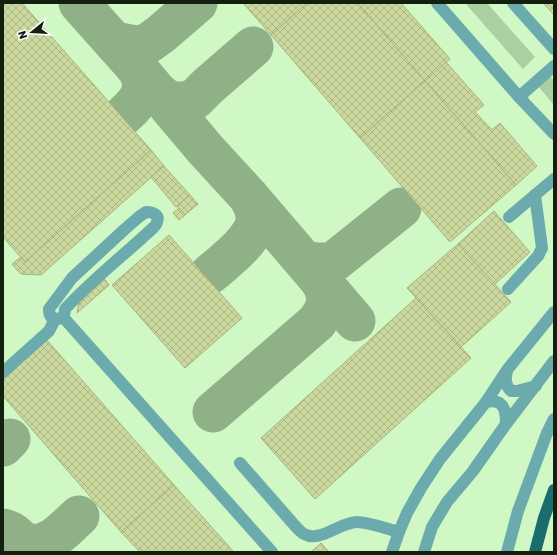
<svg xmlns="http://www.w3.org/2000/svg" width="557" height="555" font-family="Rubik,sans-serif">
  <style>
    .green { fill: #accea3 }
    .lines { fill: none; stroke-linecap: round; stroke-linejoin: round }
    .taxiway { stroke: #90b088; stroke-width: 41 }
    .building { fill: url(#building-cross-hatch); stroke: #a6b37a }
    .minor { stroke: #6baaad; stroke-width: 12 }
    .major { stroke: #1a6c6f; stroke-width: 12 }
  </style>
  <defs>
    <pattern id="building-cross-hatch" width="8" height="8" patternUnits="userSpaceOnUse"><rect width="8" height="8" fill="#cbd99e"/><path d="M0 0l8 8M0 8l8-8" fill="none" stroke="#adba87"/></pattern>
  </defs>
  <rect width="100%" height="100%" fill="#d0f8c5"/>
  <!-- green -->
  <g class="green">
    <polygon points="465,3 487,3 535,57 523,69"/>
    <polygon points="550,76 554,81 554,105 538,86"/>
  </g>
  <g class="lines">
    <!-- taxiway -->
    <g class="taxiway">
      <polyline points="79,3 136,67 205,149 249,197 355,321"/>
      <polyline points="114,42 136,46 144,45 150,42 161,34 197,3"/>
      <polyline points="158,93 167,100 176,102 184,102 195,99 208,86 253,47"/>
      <path d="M123,116C140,101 150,88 136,67"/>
      <path d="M305,261C315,263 326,265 336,260L401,208"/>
      <path d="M210,274C224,262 258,237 256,217C256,210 252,203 249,197"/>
      <path d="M213,412L317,322C329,305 330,296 319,278"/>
      <polyline points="3,446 10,439"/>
      <path d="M3,529C16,532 14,536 24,542C25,543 27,543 29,544C50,548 65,528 79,516"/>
    </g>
  </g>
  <!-- building -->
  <g class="building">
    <polygon points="3,3 22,3 151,150 25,262 3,237"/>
    <polygon points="243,3 307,3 271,35"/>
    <polygon points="307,3 358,3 425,81 360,138 271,35"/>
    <polygon points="358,3 401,3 450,59 425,81"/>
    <polygon points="543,3 554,3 554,15"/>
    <polygon points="446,62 484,105 475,112 492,130 500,123 537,166 516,185 425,81"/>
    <polygon points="425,81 516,185 450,242 360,138"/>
    <polygon points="151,150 164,166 41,275 21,274 16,269 12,264 21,257 25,262"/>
    <polygon points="164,166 190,195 176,207 151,177"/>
    <polygon points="190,195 198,204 185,215 177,206"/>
    <polygon points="179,208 185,215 179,220 173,213"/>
    <polygon points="494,211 530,252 494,285 458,244"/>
    <polygon points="169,235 242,318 185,368 112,285"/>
    <polygon points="458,244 511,302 461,347 407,288"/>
    <polygon points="102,276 109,285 77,313 79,301"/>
    <polygon points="416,298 471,358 315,499 261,438"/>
    <polygon points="46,339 174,485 121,532 3,396 3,377"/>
    <polygon points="174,485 234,552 140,552 121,532"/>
    <polygon points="321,543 329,552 311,552"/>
  </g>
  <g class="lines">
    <!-- minor -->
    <g class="minor">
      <polyline points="437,3 519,97 554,134"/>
      <polyline points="513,3 554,49"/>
      <polyline points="519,97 554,66"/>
      <path d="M146,212C152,212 160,214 157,222C157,224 155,226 153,228C124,255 92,280 65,309C65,314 63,318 58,319C51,319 49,315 49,309L72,278L125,229L140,216Z"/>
      <polyline points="509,217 554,179"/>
      <polyline points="508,289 538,256 542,248 535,195"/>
      <polyline points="63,317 272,552"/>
      <path d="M507,371C505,379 505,385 511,391H517L536,386"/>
      <polyline points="3,372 49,331 55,319"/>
      <path d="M486,402C503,398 506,409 506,424"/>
      <path d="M240,463L297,528C299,530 302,533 304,534C320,543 340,522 357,522C368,522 387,529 399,532"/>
      <polyline points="392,552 399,532 407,513 421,488 440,459 486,402 507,370 554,312"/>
      <polyline points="424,552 432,527 447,502 473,471 506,424 554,361"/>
      <polyline points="507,552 518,511 547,433 554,419"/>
    </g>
    <!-- major -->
    <polyline class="major" points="535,552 544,518 554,490"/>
  </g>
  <!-- border -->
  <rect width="557" height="555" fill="none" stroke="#12210e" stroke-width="8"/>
  <!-- north arrow -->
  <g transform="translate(32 32) rotate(252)" stroke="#ffffff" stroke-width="3" paint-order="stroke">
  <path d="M0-3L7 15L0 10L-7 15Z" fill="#12210e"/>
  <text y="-6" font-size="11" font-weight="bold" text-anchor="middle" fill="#12210e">N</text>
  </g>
</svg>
